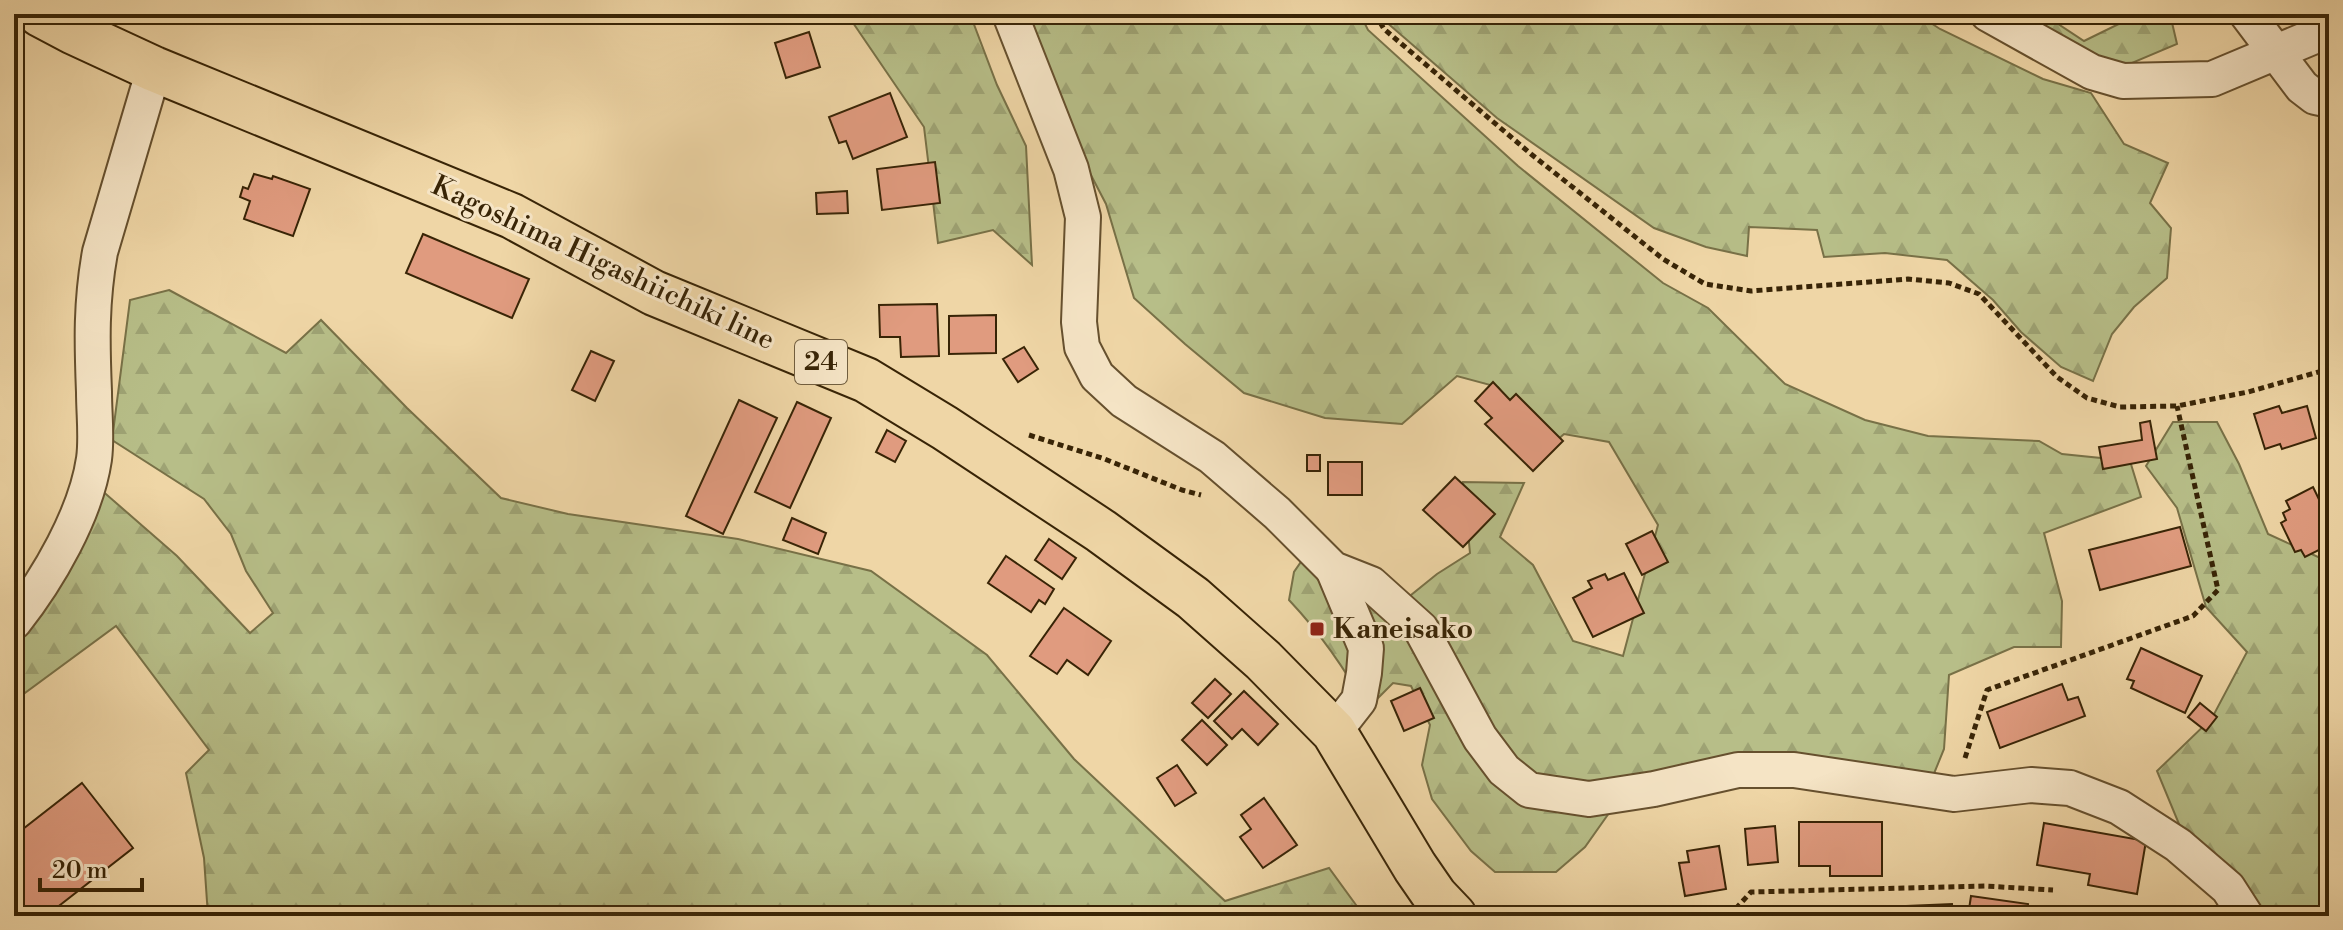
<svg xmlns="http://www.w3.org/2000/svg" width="2343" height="930" viewBox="0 0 2343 930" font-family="'Libre Bodoni',serif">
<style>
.forest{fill:url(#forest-firs);stroke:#787147;stroke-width:2}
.building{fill:#e09b7f;stroke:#382406;stroke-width:2}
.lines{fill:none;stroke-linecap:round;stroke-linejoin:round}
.street-casing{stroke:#66502e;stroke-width:38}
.primary-casing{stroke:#382406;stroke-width:48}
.path{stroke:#382406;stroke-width:5;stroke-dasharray:6 4;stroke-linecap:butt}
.street{stroke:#f5e4c5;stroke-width:34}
.primary{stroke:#efd6a6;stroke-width:44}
.poi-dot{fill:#8f2418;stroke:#f5e4c5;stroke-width:3}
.labels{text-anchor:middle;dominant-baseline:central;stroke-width:6;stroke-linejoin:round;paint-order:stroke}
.shield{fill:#f5e4c5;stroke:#715e3f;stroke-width:2}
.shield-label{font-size:26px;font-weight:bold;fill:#382406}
.street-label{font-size:28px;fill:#382406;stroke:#f5e4c5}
.poi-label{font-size:28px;font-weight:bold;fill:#382406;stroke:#f5e4c5;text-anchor:start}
</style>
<defs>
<pattern id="forest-firs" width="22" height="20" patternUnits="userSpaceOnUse" patternTransform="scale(2)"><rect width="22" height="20" fill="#b7be88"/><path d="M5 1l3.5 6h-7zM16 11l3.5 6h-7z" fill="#9ea374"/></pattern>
</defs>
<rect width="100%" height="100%" fill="#efd6a6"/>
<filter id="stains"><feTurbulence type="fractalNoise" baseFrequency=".0025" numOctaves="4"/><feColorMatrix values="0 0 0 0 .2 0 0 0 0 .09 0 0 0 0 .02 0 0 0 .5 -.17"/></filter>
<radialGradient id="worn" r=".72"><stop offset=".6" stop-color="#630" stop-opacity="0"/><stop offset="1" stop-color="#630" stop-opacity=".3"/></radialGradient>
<!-- forest -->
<g class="forest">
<polygon points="847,14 970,14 997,85 1026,146 1032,265 993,230 938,243 924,127"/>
<path d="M1007,14H1360L1368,30L1518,166L1663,283L1708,308L1785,384L1865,420L1928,436L2039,441L2062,454L2130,461L2141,497L2044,533L2062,601L2061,647H2014L1949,675L1944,749L1933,776H1672L1626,789L1585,847L1556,872H1495L1471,851L1432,799L1422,765L1430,725L1411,686L1393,683L1367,709C1346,670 1320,633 1289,600L1294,572L1305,556L1406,599L1437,574L1470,553L1463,482L1524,483L1500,537L1533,565L1573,641L1623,656L1658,525L1609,442L1564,434L1529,465L1533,435L1498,387L1457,376L1402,424L1325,418L1244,393L1185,344L1134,298L1106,204Z"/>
<polygon points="1377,14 1917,14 1940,29 2043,79 2091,93 2124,144 2168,163 2150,203 2171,228 2167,278 2134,307 2112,334 2093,381 2061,367 2021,332 1993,300 1947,260 1885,253 1824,257 1817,230 1749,227 1747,256 1706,247 1654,228 1497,118"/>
<polygon points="1973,14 2043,14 2084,41 2139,14 2170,14 2177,44 2106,74"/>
<polygon points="169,290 286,353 321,320 407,408 501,498 568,514 738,539 871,571 987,655 1074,759 1225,901 1329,868 1364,916 208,916 204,858 186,773 209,750 116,626 14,701 14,635 99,488 177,556 250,633 273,613 246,571 231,534 204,499 112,440 130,300"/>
<polygon points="2173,422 2217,422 2239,464 2268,534 2329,562 2329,916 2224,916 2196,865 2157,771 2212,718 2247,652 2206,607 2177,508 2146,466"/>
</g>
<!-- building -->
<g class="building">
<polygon points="809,32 820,67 786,78 775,43"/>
<polygon points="890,93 907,137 853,159 846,141 839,143 829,117"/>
<polygon points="935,162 940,203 882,210 877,169"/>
<polygon points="254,174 272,179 273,176 310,189 293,236 244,219 250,201 240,197 243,187 248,189"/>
<polygon points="847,191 848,213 817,214 816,193"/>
<polygon points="423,234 529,279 512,318 406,273"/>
<polygon points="937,304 939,356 901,357 900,337 880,337 879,305"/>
<polygon points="996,315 996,353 949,354 949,316"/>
<polygon points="1024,347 1038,369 1018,382 1003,359"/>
<polygon points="591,351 614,361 595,401 572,390"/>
<polygon points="1493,382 1510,400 1516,394 1563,441 1533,471 1485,424 1492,418 1475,401"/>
<polygon points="739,400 777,418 723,534 686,516"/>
<polygon points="797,402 831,418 790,508 755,492"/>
<polygon points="2279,406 2282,413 2307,406 2316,438 2282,449 2280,444 2265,449 2254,414"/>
<polygon points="2150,421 2157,459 2103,469 2099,447 2142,440 2140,423"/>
<polygon points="887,430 906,441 895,462 876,452"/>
<rect x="1307" y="455" width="13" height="16"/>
<rect x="1328" y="462" width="34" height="33"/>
<polygon points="1455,477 1495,514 1463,547 1423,510"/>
<polygon points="2313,487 2329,520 2329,545 2305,557 2301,550 2295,552 2281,523 2286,520 2283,513 2290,509 2286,501"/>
<polygon points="792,518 826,533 818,554 783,540"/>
<polygon points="2180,527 2191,566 2100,590 2089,550"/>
<polygon points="1652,531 1668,562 1642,575 1626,544"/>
<polygon points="1049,539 1076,558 1062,579 1035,560"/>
<polygon points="1006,556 1054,589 1045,604 1039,600 1031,612 988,583"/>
<polygon points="1624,573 1644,613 1593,637 1573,598 1592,588 1588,581 1605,574 1608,580"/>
<polygon points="1064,608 1111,641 1088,675 1067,660 1057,674 1030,656"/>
<polygon points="2141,648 2202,676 2185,713 2131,688 2134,681 2127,679"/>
<polygon points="1215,679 1231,694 1208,718 1192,703"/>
<polygon points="2062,684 2068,700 2078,697 2085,716 2000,748 1987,712"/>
<polygon points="1420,688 1434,718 1404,731 1391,701"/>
<polygon points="1244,691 1278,724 1258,745 1242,729 1232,739 1214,721"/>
<polygon points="2200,703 2217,717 2206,731 2188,717"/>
<polygon points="1202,720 1227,745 1207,765 1182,740"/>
<polygon points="1177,765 1196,793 1175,806 1157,778"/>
<polygon points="82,783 133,848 46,916 31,916 14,894 14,836"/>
<polygon points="1264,798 1297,845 1263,868 1240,837 1251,829 1241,815"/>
<polygon points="1799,822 1882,822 1882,876 1830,876 1830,866 1799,866"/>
<polygon points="2044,823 2146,841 2137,894 2088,885 2090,874 2037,865"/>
<polygon points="1775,826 1778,862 1748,865 1745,829"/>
<polygon points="1719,846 1726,889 1685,896 1679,863 1689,862 1687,851"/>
<polygon points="1971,896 2028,904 2027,916 1968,916"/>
<polygon points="1952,904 1953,916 1861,916 1860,908"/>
<polygon points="1838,906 1839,916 1776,916 1776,913"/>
</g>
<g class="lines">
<defs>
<g id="street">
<polyline points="1010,14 1071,169 1083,217 1079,322 1082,347 1097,376 1124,401 1212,457 1277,513 1333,569 1371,584 1421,629 1480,738 1504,770 1529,790 1589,799 1654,789 1738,770 1794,770 1954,794 2031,785 2070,788 2119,807 2178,845 2228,888 2246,916"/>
<polyline points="1988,14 2092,72 2123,81 2212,79 2329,30"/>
<polyline points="2247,14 2302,87 2315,97 2329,100"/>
<polyline points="1333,569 1366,648 1364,673 1359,700 1334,732"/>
<path d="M14,622C48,579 86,514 94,459C97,438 94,414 94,392C92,342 91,302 100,252L154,69"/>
</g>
<polyline id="primary" points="40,14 74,32 154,69 512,216 654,293 866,380 945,428 1101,531 1193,598 1263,660 1334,732 1415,867 1435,896 1454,916"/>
</defs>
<!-- street casing -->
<use href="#street" class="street-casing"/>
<!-- primary casing -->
<use href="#primary" class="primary-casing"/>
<!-- path -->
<g class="path">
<polyline points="1375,14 1384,29 1531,154 1663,259 1705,284 1751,291 1908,279 1949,283 1979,294 2057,377 2087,398 2120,407 2177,406 2248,392 2329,369"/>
<polyline points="1029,435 1102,458 1182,490 1201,495"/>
<polyline points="1965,758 1987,690 2193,616 2218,590 2177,406"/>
<polyline points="1729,916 1751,892 1985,886 2053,890"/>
</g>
<!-- street -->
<use href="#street" class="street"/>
<!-- primary -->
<use href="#primary" class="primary"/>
</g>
<!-- markers -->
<rect class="poi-dot" x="1309" y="621" width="16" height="16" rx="4"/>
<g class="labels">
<!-- shield labels -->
<rect class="shield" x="795" y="340" width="52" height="44" rx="6"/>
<g class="shield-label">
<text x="821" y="362">24</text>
</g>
<!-- street labels -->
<g class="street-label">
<text transform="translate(603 263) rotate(25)">Kagoshima Higashiichiki line</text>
</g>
<!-- poi labels -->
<g class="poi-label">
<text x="1333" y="629">Kaneisako</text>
</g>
</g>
<!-- margin -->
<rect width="2343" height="930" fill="none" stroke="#efd6a6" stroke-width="48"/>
<rect x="16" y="16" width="2311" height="898" fill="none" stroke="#382406" stroke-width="4"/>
<rect x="24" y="24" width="2295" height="882" fill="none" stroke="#382406" stroke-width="2"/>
<!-- scale -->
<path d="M40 878v12h102v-12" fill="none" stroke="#382406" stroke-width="4"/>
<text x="52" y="878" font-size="24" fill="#382406" stroke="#f5e4c5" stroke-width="6" paint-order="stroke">20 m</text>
<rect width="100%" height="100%" filter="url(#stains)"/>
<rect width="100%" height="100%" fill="url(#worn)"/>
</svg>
